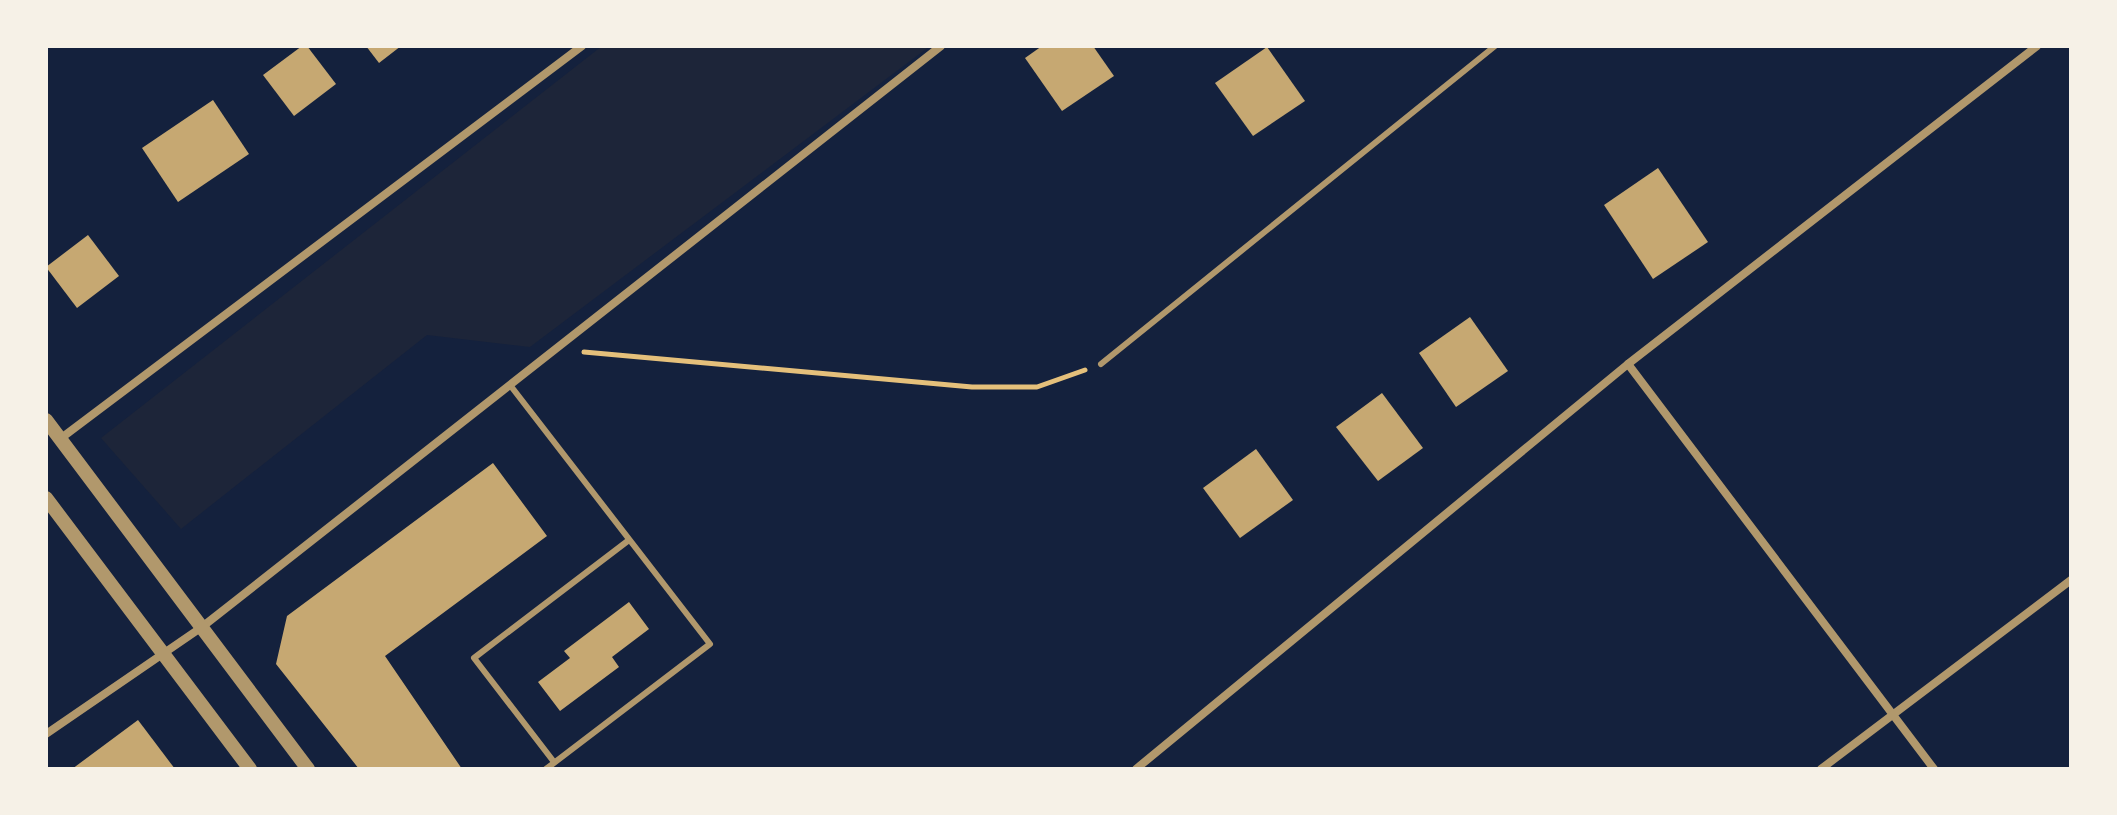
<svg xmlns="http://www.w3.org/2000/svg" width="2117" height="815" viewBox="0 0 2117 815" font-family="Inter,sans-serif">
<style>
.green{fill:#1d2539}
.building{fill:#c6a872}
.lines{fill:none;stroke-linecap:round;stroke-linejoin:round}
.path{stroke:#e5c07b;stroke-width:5}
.service{stroke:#b1986c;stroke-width:6}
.minor{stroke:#b1986c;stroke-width:8}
.tertiary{stroke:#b1986c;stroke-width:14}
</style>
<rect width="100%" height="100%" fill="#14213d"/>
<!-- green -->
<polygon class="green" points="602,46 930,46 530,347 427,335 181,529 101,438"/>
<!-- building -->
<g class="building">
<polygon points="302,46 307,46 336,84 294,116 263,75"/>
<polygon points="366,46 401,46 379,63"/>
<polygon points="1042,46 1093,46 1114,76 1062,111 1025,58"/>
<polygon points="1267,47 1305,101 1253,136 1215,83"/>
<polygon points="213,100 249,154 178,202 142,148"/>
<polygon points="1658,168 1708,242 1653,279 1604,205"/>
<polygon points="88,235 119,276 77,308 46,267"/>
<polygon points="1470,317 1508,371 1456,407 1419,353"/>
<polygon points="1382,393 1423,448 1378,481 1336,427"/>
<polygon points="1256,449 1293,500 1240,538 1203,488"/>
<polygon points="493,463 547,536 385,656 462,769 359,769 276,664 287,616"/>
<polygon points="629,602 649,629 612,657 619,667 560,711 538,682 570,658 564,651"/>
<polygon points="138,720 175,769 72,769"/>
</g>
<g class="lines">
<!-- path -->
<polyline class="path" points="584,352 972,387 1037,387 1085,370"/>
<!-- service -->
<g class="service">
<polyline points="1101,364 1495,46"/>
<polyline points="510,385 710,644 546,769"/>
<polyline points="554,762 474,658 629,540"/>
</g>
<!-- minor -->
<g class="minor">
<polyline points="1628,364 1934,769"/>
<polyline points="60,439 582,46"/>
<polyline points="46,734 202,627 941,46"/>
<polyline points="1136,769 1628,364 2037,46"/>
<polyline points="1821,769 2071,580"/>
</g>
<!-- tertiary -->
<g class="tertiary">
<polyline points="46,420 308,769"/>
<polyline points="46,498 250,769"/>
</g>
</g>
<!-- border -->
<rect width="2117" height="815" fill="none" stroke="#f6f1e7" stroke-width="96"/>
</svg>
